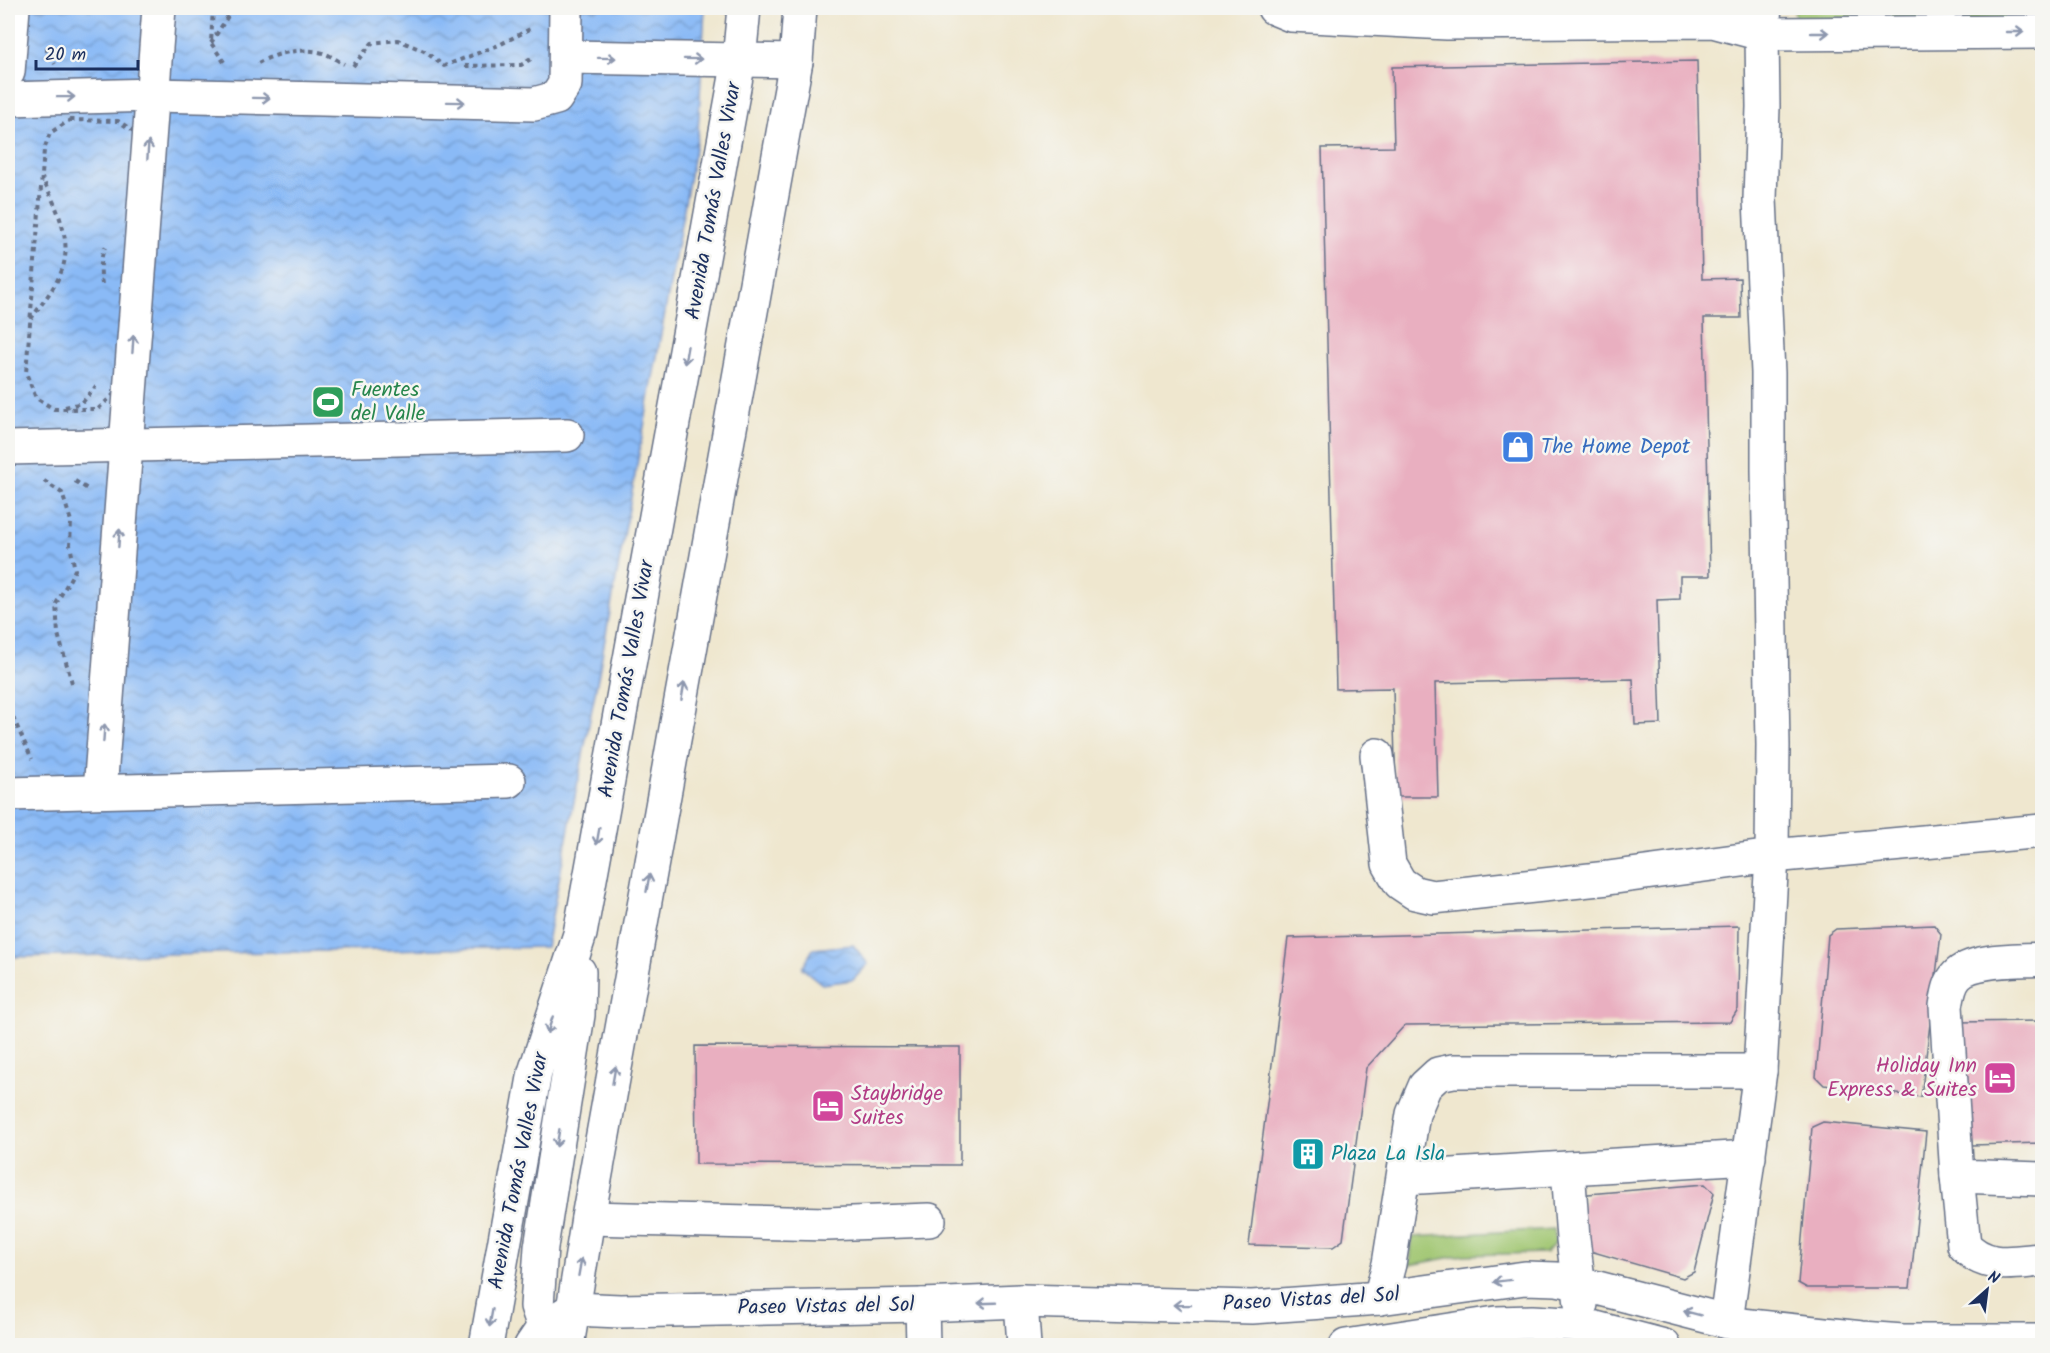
<svg xmlns="http://www.w3.org/2000/svg" width="2050" height="1353" viewBox="0 0 2050 1353" font-family="Kalam,sans-serif">
<style>
.grass{fill:url(#grass-tufts);stroke:#5e7a68;stroke-width:1.5}
.park{fill:#a0c671;stroke:#5e7a68;stroke-width:1.5}
.water{fill:url(#water-waves);stroke:#5274aa;stroke-width:1.5}
.building{fill:#e9afc0}
.lines{fill:none;stroke-linecap:round;stroke-linejoin:round}
.minor-casing{stroke:#656f86;stroke-width:36}
.path{stroke:#656f86;stroke-width:4;stroke-dasharray:4.5 4.5;stroke-linecap:butt}
.minor{stroke:#fff;stroke-width:33}
.oneway{stroke:#8d97ae}
.labels{text-anchor:middle;dominant-baseline:central;stroke-width:5;stroke-linejoin:round;paint-order:stroke}
.street-label{font-size:21px;fill:#1b2f5e;stroke:#f6f6f2}
.leisure-label{font-size:21px;fill:#27864d;stroke:#f6f6f2;text-anchor:start}
.shop-label{font-size:21px;fill:#366cbe;stroke:#f6f6f2;text-anchor:start}
.hotel-label{font-size:21px;fill:#b23c85;stroke:#f6f6f2;text-anchor:end}
.culture-label{font-size:21px;fill:#0d838f;stroke:#f6f6f2;text-anchor:start}
</style>
<defs>
<pattern id="grass-tufts" width="24" height="20" patternUnits="userSpaceOnUse" patternTransform="scale(1.5)"><rect width="24" height="20" fill="#a0c671"/><path d="M3 7l-1-3M5 7V3M7 7l1-3M15 17l-1-3M17 17v-4M19 17l1-3" fill="none" stroke="#89aa64"/></pattern>
<pattern id="water-waves" width="16" height="10" patternUnits="userSpaceOnUse" patternTransform="scale(1.5)"><rect width="16" height="10" fill="#8abaf6"/><path d="M0 5q4-4 8 0t8 0" fill="none" stroke="#7098ca"/></pattern>
</defs>
<rect width="100%" height="100%" fill="#f6f6f2"/>
<filter id="ink" filterUnits="userSpaceOnUse"><feTurbulence type="fractalNoise" baseFrequency=".0167" numOctaves="2"/><feDisplacementMap in="SourceGraphic" scale="12" xChannelSelector="R" yChannelSelector="G"/><feConvolveMatrix kernelMatrix="1 2 1 2 8 2 1 2 1" color-interpolation-filters="sRGB"/></filter>
<filter id="wash" filterUnits="userSpaceOnUse"><feTurbulence type="fractalNoise" baseFrequency=".008" numOctaves="4" result="noise"/><feDisplacementMap in="SourceGraphic" scale="24" xChannelSelector="R" yChannelSelector="G"/><feGaussianBlur stdDeviation="1.35" result="paint"/><feColorMatrix in="noise" values="0 0 0 0 0 0 0 0 0 0 0 0 0 0 0 0 0 1.4 0 .05"/><feComposite in="paint" operator="in"/></filter>
<g filter="url(#wash)">
<rect width="100%" height="100%" fill="#efe7cf"/>
<!-- grass -->
<polygon class="grass" points="1794,8 2036,8 2037,20 1796,26"/>
<!-- park -->
<polygon class="park" points="1554,1229 1556,1242 1546,1253 1463,1255 1410,1265 1412,1237"/>
<!-- water -->
<g class="water">
<polygon points="8,8 705,8 698,132 599,672 546,947 8,957"/>
<polygon points="853,945 868,964 853,980 822,984 802,968 813,949"/>
</g>
<g id="blocks">
<!-- building -->
<g class="building">
<polygon points="1697,61 1702,279 1740,278 1741,318 1704,318 1710,576 1680,576 1680,599 1657,600 1661,724 1635,725 1633,679 1435,683 1438,797 1396,797 1393,688 1336,689 1322,148 1394,147 1392,67"/>
<polygon points="1934,925 1941,934 1921,1097 1824,1085 1816,1077 1828,935 1836,929"/>
<polygon points="1739,926 1738,1009 1730,1022 1405,1025 1366,1068 1343,1240 1333,1247 1249,1245 1288,938"/>
<polygon points="2042,1021 2042,1143 1972,1145 1971,1135 1959,1135 1956,1022"/>
<polygon points="695,1046 960,1047 960,1165 696,1164"/>
<polygon points="1823,1122 1926,1132 1910,1288 1807,1288 1798,1283 1812,1127"/>
<polygon points="1705,1184 1714,1193 1694,1272 1683,1278 1590,1251 1581,1208 1588,1194"/>
</g>
</g>
</g>
<g filter="url(#ink)">
<use href="#blocks" fill-opacity="0" stroke="#656f86" stroke-width="1.5"/>
<g class="lines">
<defs>
<g id="minor">
<polyline points="1274,8 1291,15 1447,23 1713,21 1762,34 2042,32"/>
<polyline points="566,57 796,61"/>
<polyline points="8,72 13,8"/>
<polyline points="8,99 153,95 534,104 556,98 565,84 566,8"/>
<polyline points="8,448 567,435"/>
<polyline points="1377,755 1389,864 1400,883 1415,893 1433,897 1608,878 1772,856 2042,831"/>
<polyline points="100,791 159,8"/>
<polyline points="8,794 509,781"/>
<path d="M2042,959C2020,961 1973,958 1957,975C1949,983 1948,995 1946,1006L1957,1176L2042,1179"/>
<polyline points="1760,1071 1772,856 1773,745 1768,470 1768,373 1760,199 1763,107 1762,34 1765,8"/>
<polyline points="1568,1168 1573,1239 1581,1304"/>
<path d="M1957,1176L1964,1245C1986,1270 2013,1262 2042,1260"/>
<polyline points="1404,1178 1749,1157"/>
<polyline points="588,1218 827,1224 929,1220"/>
<polyline points="1380,1298 1389,1264 1413,1114 1425,1086 1438,1074 1453,1071 1760,1071 1726,1322"/>
<polyline points="1021,1301 1024,1346"/>
<polyline points="922,1305 923,1346"/>
<polyline points="556,1344 544,1327 537,1306 541,1247 578,1015 579,972"/>
<polyline points="486,1346 535,1072 580,934 739,60 744,8"/>
<polyline points="531,1346 544,1327 573,1309 620,1311 922,1305 1021,1301 1252,1307 1380,1298 1525,1278 1557,1279 1578,1283 1741,1325 1862,1338 1903,1341 2042,1341"/>
<polyline points="567,1346 588,1218 796,61 800,8"/>
<polyline points="1346,1346 1496,1323 1532,1322 1584,1325 1664,1346"/>
</g>
</defs>
<!-- minor casing -->
<use href="#minor" class="minor-casing"/>
<!-- path -->
<g class="path">
<polyline points="213,8 211,43 224,62"/>
<polyline points="211,43 233,8"/>
<polyline points="47,47 47,51 55,64"/>
<path d="M258,63C276,53 302,47 323,53C330,55 338,61 344,64"/>
<polyline points="353,66 372,43 398,40 424,51 444,66 499,45 532,28"/>
<polyline points="465,66 521,65 531,59"/>
<polygon points="70,120 118,121 135,132 142,155 124,371 113,395 98,409 54,409 36,398 26,373 44,150 50,133"/>
<path d="M102,284C100,272 100,257 105,247"/>
<path d="M31,319C42,303 57,286 63,267C72,237 55,204 42,178"/>
<polyline points="65,407 82,403 96,386"/>
<polyline points="44,481 62,493 71,521 70,545 75,570 56,604 58,634 72,683"/>
<polyline points="75,481 89,490"/>
<polyline points="8,580 12,593 8,616"/>
<polyline points="8,700 10,711 32,759"/>
</g>
<!-- minor -->
<use href="#minor" class="minor"/>
</g>
<!-- one-way arrows -->
<defs><path id="oneway-shaft" d="M-6 0H5M1.5-3L5.5 0L1.5 3" fill="none" stroke-width="1.6" stroke-linecap="round" stroke-linejoin="round" transform="scale(1.5)"/></defs>
<g class="oneway">
<use href="#oneway-shaft" transform="translate(2015 32)"/>
<use href="#oneway-shaft" transform="translate(1820 33)"/>
<use href="#oneway-shaft" transform="translate(607 58) rotate(1)"/>
<use href="#oneway-shaft" transform="translate(693 59) rotate(1)"/>
<use href="#oneway-shaft" transform="translate(66 97) rotate(-1)"/>
<use href="#oneway-shaft" transform="translate(261 98) rotate(1)"/>
<use href="#oneway-shaft" transform="translate(456 102) rotate(1)"/>
<use href="#oneway-shaft" transform="translate(148 150) rotate(-86)"/>
<use href="#oneway-shaft" transform="translate(133 344) rotate(-86)"/>
<use href="#oneway-shaft" transform="translate(686 355) rotate(100)"/>
<use href="#oneway-shaft" transform="translate(119 538) rotate(-86)"/>
<use href="#oneway-shaft" transform="translate(683 691) rotate(-80)"/>
<use href="#oneway-shaft" transform="translate(104 733) rotate(-86)"/>
<use href="#oneway-shaft" transform="translate(598 836) rotate(100)"/>
<use href="#oneway-shaft" transform="translate(648 883) rotate(-80)"/>
<use href="#oneway-shaft" transform="translate(550 1025) rotate(108)"/>
<use href="#oneway-shaft" transform="translate(614 1075) rotate(-80)"/>
<use href="#oneway-shaft" transform="translate(558 1138) rotate(99)"/>
<use href="#oneway-shaft" transform="translate(580 1267) rotate(-80)"/>
<use href="#oneway-shaft" transform="translate(1502 1281) rotate(173)"/>
<use href="#oneway-shaft" transform="translate(987 1303) rotate(178)"/>
<use href="#oneway-shaft" transform="translate(1182 1305) rotate(-179)"/>
<use href="#oneway-shaft" transform="translate(1692 1313) rotate(-165)"/>
<use href="#oneway-shaft" transform="translate(491 1318) rotate(100)"/>
</g>
</g>
<!-- icons -->
<defs>
<symbol id="stadium-square" viewBox="-11 -11 22 22"><rect x="-9" y="-9" width="18" height="18" rx="4" fill="#2e9e5b" stroke="#f6f6f2"/><path d="M0-5a6.5 5 0 1 0 0 10a6.5 5 0 1 0 0-10ZM-3.5-1.8h7v3.6h-7Z" fill="#fff"/></symbol>
<symbol id="shop-square" viewBox="-11 -11 22 22"><rect x="-9" y="-9" width="18" height="18" rx="4" fill="#3f7fe0" stroke="#f6f6f2"/><path d="M-5-2.5h2.3a2.7 3.5 0 0 1 5.4 0H5L5.5 6h-11ZM-1.5-2.5h3a1.5 2.3 0 0 0-3 0Z" fill="#fff"/></symbol>
<symbol id="hotel-square" viewBox="-11 -11 22 22"><rect x="-9" y="-9" width="18" height="18" rx="4" fill="#d1479c" stroke="#f6f6f2"/><path d="M-6-4.5h1.5V1H6V5H4.5V3h-9V5H-6ZM-4 0a1.8 1.8 0 1 1 3.6 0ZM.5 0V-2.5h3Q6-2.5 6 0Z" fill="#fff"/></symbol>
<symbol id="building-square" viewBox="-11 -11 22 22"><rect x="-9" y="-9" width="18" height="18" rx="4" fill="#0f9aa8" stroke="#f6f6f2"/><path d="M-4-6H4V6H1V3H-1V6H-4ZM-2.5-4.3h1.7v1.8h-1.7ZM.8-4.3h1.7v1.8H.8ZM-2.5-1h1.7V.8h-1.7ZM.8-1h1.7V.8H.8Z" fill="#fff"/></symbol>
</defs>
<g fill-rule="evenodd">
<use href="#stadium-square" x="309" y="383" width="38" height="38"/>
<use href="#shop-square" x="1499" y="428" width="38" height="38"/>
<use href="#hotel-square" x="1981" y="1059" width="38" height="38"/>
<use href="#hotel-square" x="809" y="1087" width="38" height="38"/>
<use href="#building-square" x="1289" y="1135" width="38" height="38"/>
</g>
<g class="labels">
<!-- street labels -->
<g class="street-label">
<text transform="translate(714 201) rotate(-80)">Avenida Tomás Valles Vivar</text>
<text transform="translate(627 679) rotate(-80)">Avenida Tomás Valles Vivar</text>
<text transform="translate(519 1171) rotate(-79)">Avenida Tomás Valles Vivar</text>
<text transform="translate(1311 1300) rotate(-3)">Paseo Vistas del Sol</text>
<text transform="translate(826 1307) rotate(-1)">Paseo Vistas del Sol</text>
</g>
<!-- leisure labels -->
<g class="leisure-label">
<text x="351" y="390">Fuentes<tspan x="351" dy="24">del Valle</tspan></text>
</g>
<!-- shop labels -->
<g class="shop-label">
<text x="1541" y="447">The Home Depot</text>
</g>
<!-- hotel labels -->
<g class="hotel-label">
<text x="1977" y="1066">Holiday Inn<tspan x="1977" dy="24">Express &amp; Suites</tspan></text>
<text x="851" y="1094" text-anchor="start">Staybridge<tspan x="851" dy="24">Suites</tspan></text>
</g>
<!-- culture labels -->
<g class="culture-label">
<text x="1331" y="1154">Plaza La Isla</text>
</g>
</g>
<!-- margin -->
<rect width="2050" height="1353" fill="none" stroke="#f6f6f2" stroke-width="30"/>
<!-- north arrow -->
<g transform="translate(1987 1290) rotate(28)" stroke="#f6f6f2" stroke-width="4.5" paint-order="stroke">
<path d="M0-4.5L10 22L0 15L-10 22Z" fill="#1b2f5e"/>
<text y="-9" font-size="16" font-weight="bold" text-anchor="middle" fill="#1b2f5e">N</text>
</g>
<!-- scale -->
<path d="M36 60v9h102v-9" fill="none" stroke="#1b2f5e" stroke-width="3"/>
<text x="45" y="60" font-size="18" fill="#1b2f5e" stroke="#f6f6f2" stroke-width="4.5" paint-order="stroke">20 m</text>
</svg>
